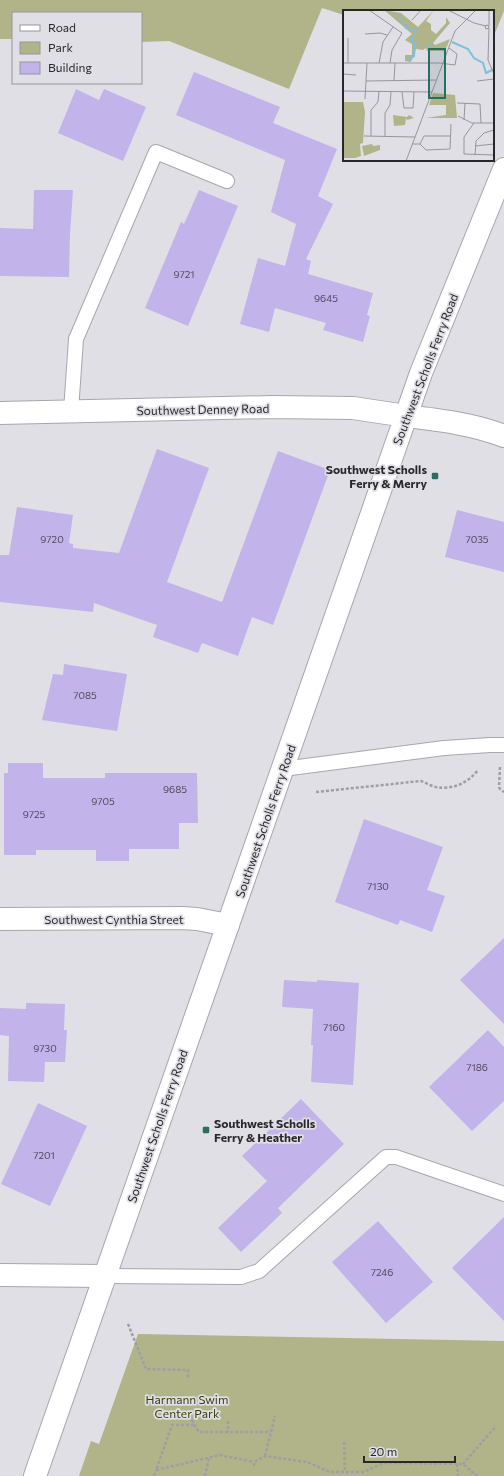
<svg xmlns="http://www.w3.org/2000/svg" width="504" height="1476" viewBox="0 0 504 1476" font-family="Commissioner,sans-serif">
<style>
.green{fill:#b1b488}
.building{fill:#c2b3eb}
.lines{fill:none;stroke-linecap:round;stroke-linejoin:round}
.lane-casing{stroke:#a7a6ad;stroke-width:16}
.street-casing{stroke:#a7a6ad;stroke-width:24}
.secondary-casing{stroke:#a7a6ad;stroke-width:24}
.path{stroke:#9f9ea3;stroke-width:2.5;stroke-dasharray:3 2;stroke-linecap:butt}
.lane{stroke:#fff;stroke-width:14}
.street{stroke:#fff;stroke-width:22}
.secondary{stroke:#fff;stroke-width:22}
.poi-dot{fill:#296e62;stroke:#e1dfe6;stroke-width:1.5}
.labels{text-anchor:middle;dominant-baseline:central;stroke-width:3.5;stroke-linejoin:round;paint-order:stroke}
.number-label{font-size:10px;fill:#4e4a5a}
.street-label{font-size:12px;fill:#28272a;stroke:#e1dfe6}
.poi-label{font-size:12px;font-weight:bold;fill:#28272a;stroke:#e1dfe6;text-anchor:end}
.park-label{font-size:12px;fill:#383a0a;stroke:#e1dfe6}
.inset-river{fill:none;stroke:#7dbfdd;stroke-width:2}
.inset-road{fill:none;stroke:#97959b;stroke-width:1}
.view{fill:#296e62;fill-opacity:0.15;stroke:#296e62;stroke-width:2}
.inset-edge{fill:none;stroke:#28272a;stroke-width:2}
</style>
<rect width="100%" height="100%" fill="#e1dfe6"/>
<!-- green -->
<g class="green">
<polygon points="0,0 504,0 504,11 493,38 493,11 344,11 344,15 322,8 289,89 169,41 141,42 141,13 13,13 13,39 0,39"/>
<polygon points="138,1334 504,1341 504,1476 79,1476 91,1441 99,1444"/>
</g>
<!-- building -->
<g class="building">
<polygon points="194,72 280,107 273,123 337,149 318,196 333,204 306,259 311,261 308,274 373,293 367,315 370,316 363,342 323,330 326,323 275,308 269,332 240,324 258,258 285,266 296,224 271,212 285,160 176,115"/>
<polygon points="76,89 99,100 104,89 146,107 123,161 58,133"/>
<polygon points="34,190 73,190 70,234 69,277 0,276 0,228 33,229"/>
<polygon points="199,190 238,206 188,326 145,308 181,222 184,224"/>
<polygon points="157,449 209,468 167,582 222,602 278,451 330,470 273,625 252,617 238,656 202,643 198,653 153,637 157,625 94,603 93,612 0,602 0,555 9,555 17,507 73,515 69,543 73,544 73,548 119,553"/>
<polygon points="457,510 504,522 504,572 445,557"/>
<polygon points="64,664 127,674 117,731 42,720 53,674 63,675"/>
<polygon points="8,763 43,763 43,778 105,778 105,773 197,773 198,823 179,823 179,849 129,849 129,861 96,861 96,850 36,850 36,855 4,855 4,773 8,773"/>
<polygon points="364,819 443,847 427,890 445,896 432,932 400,920 398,925 335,902"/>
<polygon points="504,938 504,1024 460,980"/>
<polygon points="284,980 317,982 317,980 359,983 353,1085 311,1082 313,1045 311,1045 313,1009 282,1007"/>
<polygon points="26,1003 65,1004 64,1030 67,1030 65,1062 45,1062 44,1082 8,1081 9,1036 0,1035 0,1008 26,1009"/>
<polygon points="488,1030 504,1047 504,1101 472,1131 429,1087"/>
<polygon points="301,1099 344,1144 278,1208 282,1213 241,1252 218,1228 267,1181 242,1156"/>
<polygon points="38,1103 87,1126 50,1206 1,1184"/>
<polygon points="504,1217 504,1321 452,1268"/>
<polygon points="378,1221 433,1282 386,1323 332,1262"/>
</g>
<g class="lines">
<defs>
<g id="lane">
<polyline points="71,411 76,339 156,152 227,181"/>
<polyline points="283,769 444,748 490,745 504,745"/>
<polyline points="104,1276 241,1277 259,1271 386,1157 396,1157 504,1194"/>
</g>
<g id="street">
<path d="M406,416C439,420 473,424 504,436"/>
<polyline points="0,919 182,918 197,919 228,925"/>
<polyline points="0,1275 104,1276"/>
</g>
<g id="secondary">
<polyline points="0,413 272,407 353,408 406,416"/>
<polyline points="35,1476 406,416 421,373 504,169"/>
</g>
</defs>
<!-- lane casing -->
<use href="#lane" class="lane-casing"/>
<!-- street casing -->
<use href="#street" class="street-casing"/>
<!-- secondary casing -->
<use href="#secondary" class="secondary-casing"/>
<!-- path -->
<g class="path">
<polyline points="500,767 499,787 500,789 504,792"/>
<path d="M316,792L421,781C426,783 431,786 436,787C453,790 468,783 478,770"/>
<polyline points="128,1324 146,1369 188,1370 188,1378"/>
<polyline points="189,1416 199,1432 271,1432"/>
<polyline points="228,1421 228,1432"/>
<polyline points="194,1425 172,1425 156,1470 220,1455 254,1462"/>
<polyline points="344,1442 345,1472"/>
<polyline points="265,1456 275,1416"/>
<polyline points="457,1464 458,1476"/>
<polyline points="463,1464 496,1426"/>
<polyline points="254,1466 254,1462 265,1456 307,1462 330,1472 363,1472 384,1463 463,1464 477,1476"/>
<polyline points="154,1476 156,1470"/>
<polyline points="205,1476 209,1458"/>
</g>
<!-- lane -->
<use href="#lane" class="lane"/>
<!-- street -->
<use href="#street" class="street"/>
<!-- secondary -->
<use href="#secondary" class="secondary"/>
</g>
<!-- markers -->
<g class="poi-dot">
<rect x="431" y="472" width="8" height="8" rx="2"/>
<rect x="202" y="1126" width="8" height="8" rx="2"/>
</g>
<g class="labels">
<!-- number labels -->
<g class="number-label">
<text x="184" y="274">9721</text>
<text x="326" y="298">9645</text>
<text x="52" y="539">9720</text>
<text x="477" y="539">7035</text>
<text x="85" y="695">7085</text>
<text x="175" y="789">9685</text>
<text x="103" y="801">9705</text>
<text x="34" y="814">9725</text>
<text x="378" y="886">7130</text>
<text x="334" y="1027">7160</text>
<text x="45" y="1048">9730</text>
<text x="477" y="1067">7186</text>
<text x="44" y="1155">7201</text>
<text x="382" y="1272">7246</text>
</g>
<!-- street labels -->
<g class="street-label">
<text transform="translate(425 369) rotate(-69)">Southwest Scholls Ferry Road</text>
<text transform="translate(203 409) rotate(-1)">Southwest Denney Road</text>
<text transform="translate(265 821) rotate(-71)">Southwest Scholls Ferry Road</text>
<text x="114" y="919">Southwest Cynthia Street</text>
<text transform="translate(157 1126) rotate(-71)">Southwest Scholls Ferry Road</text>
</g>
<!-- poi labels -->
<g class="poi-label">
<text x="427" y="469">Southwest Scholls<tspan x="427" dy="14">Ferry &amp; Merry</tspan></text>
<text x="214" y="1123" text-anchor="start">Southwest Scholls<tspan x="214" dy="14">Ferry &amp; Heather</tspan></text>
</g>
<!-- park labels -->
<g class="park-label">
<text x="187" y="1399">Harmann Swim<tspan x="187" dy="14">Center Park</tspan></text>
</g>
</g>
<!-- overview -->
<g transform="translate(343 10)">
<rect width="151" height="151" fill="#e1dfe6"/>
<path d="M41,0L58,3L75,17L91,0L83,11L88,14V20L93,24L103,13V7L107,13L90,33L92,35L107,29L102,41H84L83,38L80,40L73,39L68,52L62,51V45H69V34L62,30L69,24ZM90,83L112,85L114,108H82L103,105V95H86ZM0,92H20L22,102L20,133L17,134L18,146L12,148H0ZM50,105L64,107L66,105L71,108L64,110L63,108L62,115L51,116ZM29,134L30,136L37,135V140L21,146L19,136Z" fill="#b1b488"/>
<path d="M42,0L59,7L60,12L65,14L63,18H66L74,20L72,27L70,29L73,34L76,35H84L91,38L94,35L105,33L94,35L92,38L70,34L67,29L71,27L72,21L62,19L64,15L59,13V8Z" fill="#7dbfdd"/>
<path class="inset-river" d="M109,32L125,39L131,48L140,53L143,63L151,59M65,51L71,46L72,34"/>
<path class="inset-road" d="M26,0L59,23L49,40L47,53M105,0L131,13L143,16M146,0V16M69,10L78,0M145,15L146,18L143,19L142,16ZM146,18L145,50L151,64M22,24L37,23L44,25M0,53H97L112,55L114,44L106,38M5,53V28M36,53L40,32L50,17M0,64L13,65M51,70L52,53M23,71L93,70M134,71L151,69M0,81L89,82M59,82L61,98H70L71,82M22,89L24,53M114,93L137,94L138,113M115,106L129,113H151M121,110L122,93M131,113L121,127V144L151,145M21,126L72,127M28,126V100L35,92L36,81M42,126V103L47,95L48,82M70,134H77L83,140L107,139L108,114M77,134L81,126H108M132,136L151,134M132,145L133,131L141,123L151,120M63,151L112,21L133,0"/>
<path class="view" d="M86,39H102V88H86Z"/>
<rect width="151" height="151" class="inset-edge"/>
</g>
<!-- legend -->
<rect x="12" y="12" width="130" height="72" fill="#e1dfe6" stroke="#97959b"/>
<rect x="20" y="25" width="20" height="6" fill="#ffffff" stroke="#97959b"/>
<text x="48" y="32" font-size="12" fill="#28272a">Road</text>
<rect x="20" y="42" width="20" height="12" fill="#b1b488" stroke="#97959b"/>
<text x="48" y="52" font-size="12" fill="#28272a">Park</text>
<rect x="20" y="62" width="20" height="12" fill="#c2b3eb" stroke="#97959b"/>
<text x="48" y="72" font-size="12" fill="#28272a">Building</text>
<!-- scale -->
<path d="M364 1456v6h91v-6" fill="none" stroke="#28272a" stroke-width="2"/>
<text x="370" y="1456" font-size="12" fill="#28272a" stroke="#e1dfe6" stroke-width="3" paint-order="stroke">20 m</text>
</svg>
